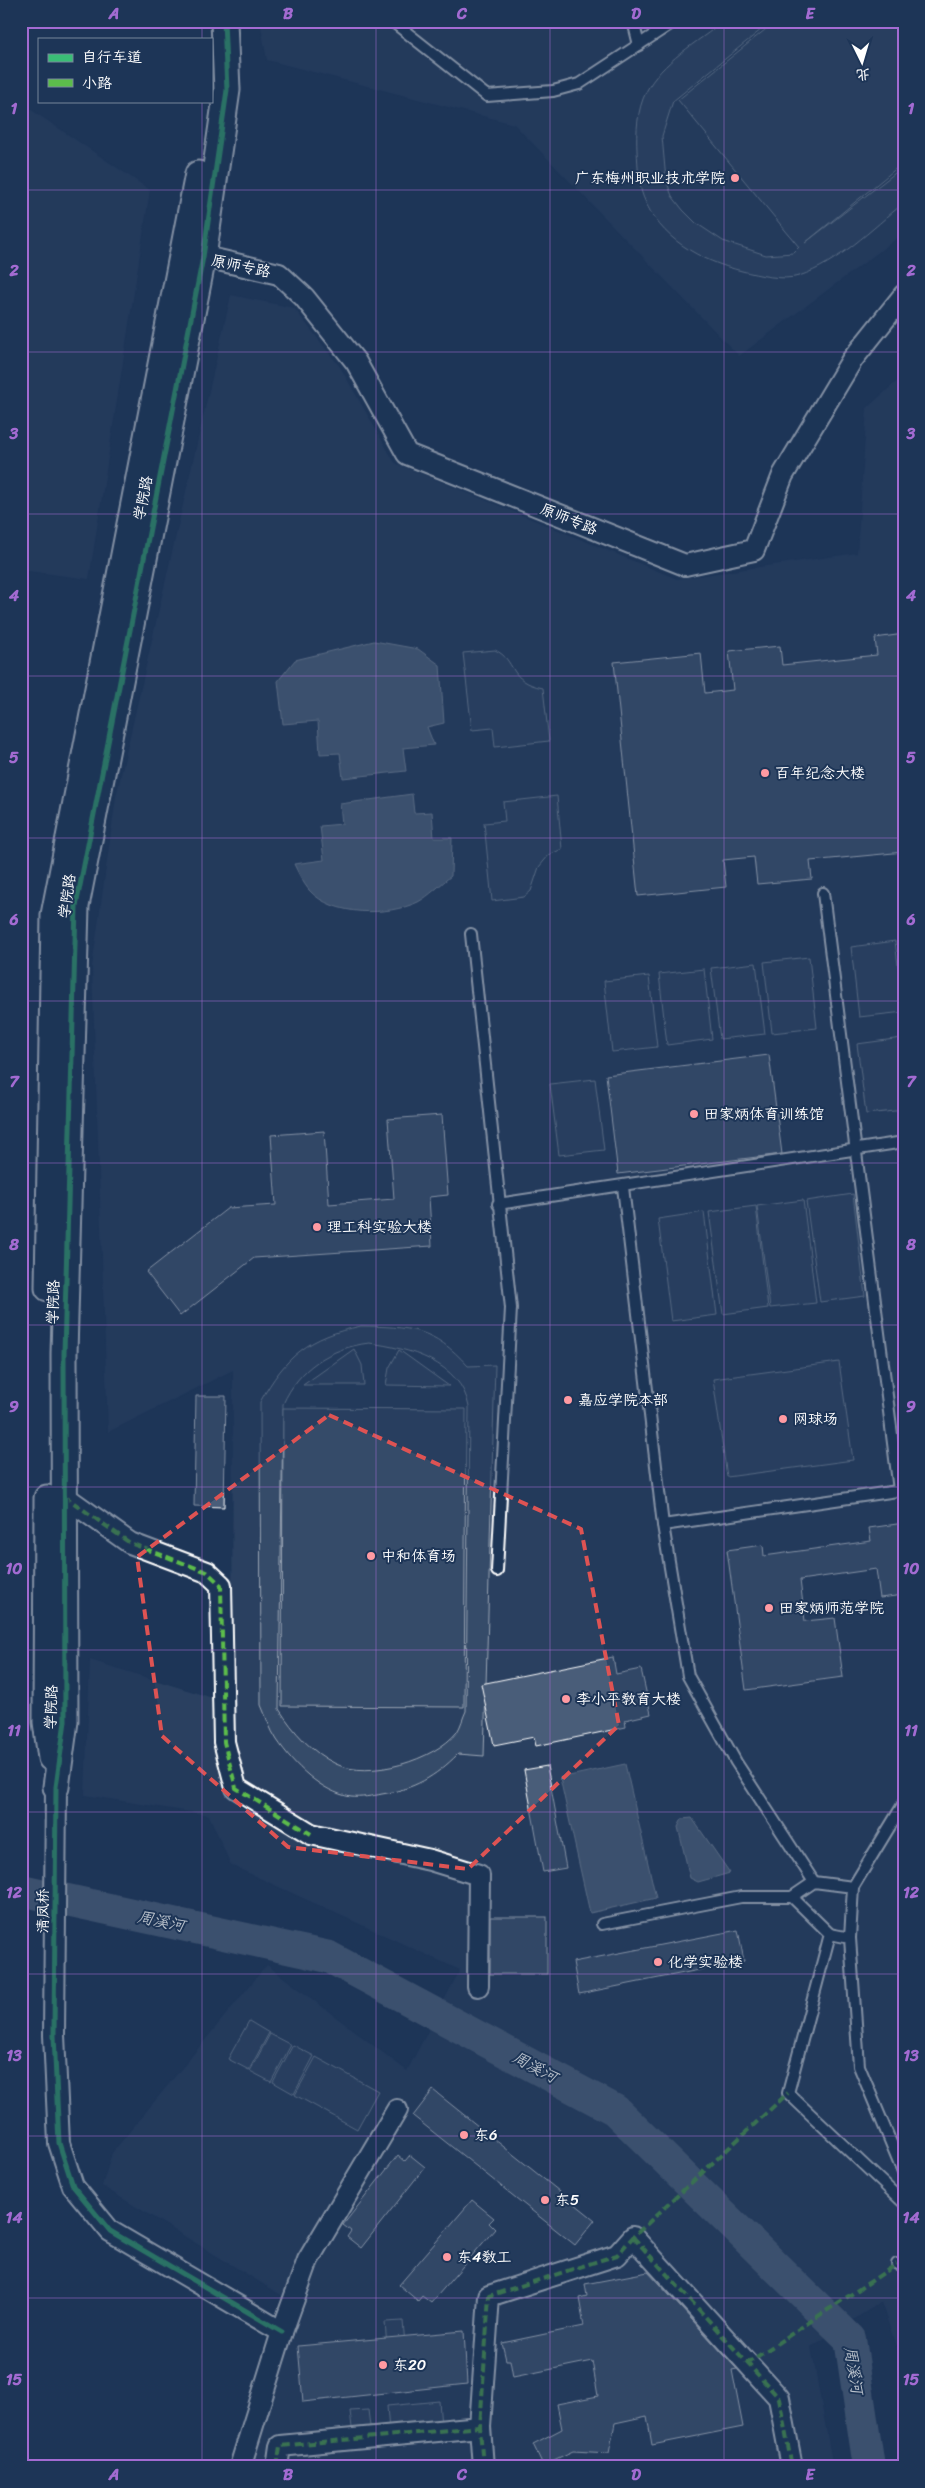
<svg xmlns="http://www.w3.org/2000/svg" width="925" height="2488" viewBox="0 0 925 2488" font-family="Sriracha,'LXGW WenKai TC',sans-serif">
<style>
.built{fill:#2a4161}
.green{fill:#364b69;stroke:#9aa5b4;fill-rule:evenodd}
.water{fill:#617289;stroke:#a0aab8}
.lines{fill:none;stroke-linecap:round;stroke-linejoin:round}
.river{stroke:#617289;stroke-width:32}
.building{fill:#4a5d79;stroke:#fff}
.service-casing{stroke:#fff;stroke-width:14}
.minor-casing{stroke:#fff;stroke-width:24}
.tertiary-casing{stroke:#fff;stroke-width:29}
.service{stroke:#1d3557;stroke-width:10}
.minor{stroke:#1d3557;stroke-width:20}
.tertiary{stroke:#1d3557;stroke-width:25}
.quiet{stroke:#5cbc4b;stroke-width:4;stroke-dasharray:8 4;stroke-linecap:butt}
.cycleway-casing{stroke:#1d3557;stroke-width:8}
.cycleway{stroke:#3abd76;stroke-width:5}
.marked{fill:none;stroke:#de5353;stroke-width:4;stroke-dasharray:10 6;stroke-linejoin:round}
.grid{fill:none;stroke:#a36bd2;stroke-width:1;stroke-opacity:0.55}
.poi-dot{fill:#ff9aa2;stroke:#1d3557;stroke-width:2}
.labels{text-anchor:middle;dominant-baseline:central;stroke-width:4;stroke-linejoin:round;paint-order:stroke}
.poi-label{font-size:15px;fill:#fff;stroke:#1d3557;text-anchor:start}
.street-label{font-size:15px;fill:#fff;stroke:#1d3557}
.water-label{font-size:16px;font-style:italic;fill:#b8c0ca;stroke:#1d3557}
.neatline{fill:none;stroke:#a36bd2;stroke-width:2}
.grid-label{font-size:16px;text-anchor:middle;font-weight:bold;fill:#a36bd2}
</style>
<rect width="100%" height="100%" fill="#1d3557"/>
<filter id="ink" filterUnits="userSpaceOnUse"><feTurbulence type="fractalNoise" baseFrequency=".02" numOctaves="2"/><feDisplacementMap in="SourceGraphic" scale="10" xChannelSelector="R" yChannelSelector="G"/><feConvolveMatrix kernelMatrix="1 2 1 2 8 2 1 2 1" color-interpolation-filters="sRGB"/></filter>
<g filter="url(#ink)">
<!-- built -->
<g class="built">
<polygon points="260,21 904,21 904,233 739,356 514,124 267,60"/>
<polygon points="21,103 150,190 89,579 21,570"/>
<polygon points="231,295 294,308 340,367 395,463 677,579 857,553 867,408 904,375 904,2369 881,2302 811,2347 833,2467 252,2467 301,2307 102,2186 112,2153 267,1965 407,2071 460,1970 231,1865 209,1815 85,1795 90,1660 232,1704 233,1370 108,1432 92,967 116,797"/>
</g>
<!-- green -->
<g class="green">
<path d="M724,21H772L673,101L662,136L666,180L672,196L683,210L696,223L723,241L766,255L793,253L799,247L678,100L776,21H904V162L805,243L904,166V203C871,229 839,263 799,276C783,281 758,275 742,271C701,261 659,239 643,196C638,183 638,165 637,151C636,132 637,110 646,92C661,62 698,42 724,21Z"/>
<path d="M495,650C517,660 507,681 543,688L549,741L495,747L493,728L472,730L463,653Z"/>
<polygon points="557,796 562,849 549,855 539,867 531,891 524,897 492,901 484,823 505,821 503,802"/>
<polygon points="895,941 904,1012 859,1017 851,947"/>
<polygon points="809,957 817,1028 772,1033 764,962"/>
<polygon points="756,963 765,1034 720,1039 711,968"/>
<polygon points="704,969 712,1039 667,1045 659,974"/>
<polygon points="649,976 657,1047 612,1052 604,981"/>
<polygon points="902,1038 904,1110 866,1114 857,1044"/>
<polygon points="595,1079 604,1150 559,1155 550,1084"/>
<polygon points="853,1194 865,1296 820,1302 806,1201"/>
<polygon points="803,1200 816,1303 770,1308 757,1206"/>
<polygon points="756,1206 768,1308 723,1314 709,1212"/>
<polygon points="704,1212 717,1315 671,1321 658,1219"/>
<path d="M361,1326C410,1327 433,1327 468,1366L495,1365L484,1756L458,1754C435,1777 414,1789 382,1794C373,1796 360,1798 351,1797C321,1792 294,1765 277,1740C270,1730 266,1716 261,1705L260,1402C286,1355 309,1337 361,1326ZM369,1343C408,1348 461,1362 469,1407L466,1711C463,1717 461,1726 457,1732C435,1760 369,1780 336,1764C311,1752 294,1732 279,1709L283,1404C299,1368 330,1348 369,1343Z"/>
<polygon points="354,1349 362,1365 364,1385 303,1385"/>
<polygon points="399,1350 449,1386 386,1385 389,1368"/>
<polygon points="839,1362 853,1460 727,1477 713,1379"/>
<polygon points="283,1408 466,1409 464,1707 282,1706"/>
<polygon points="249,2021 269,2033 249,2070 228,2059"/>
<polygon points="270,2034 291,2045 271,2082 250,2071"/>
<polygon points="293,2045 314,2056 294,2094 273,2082"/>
<polygon points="316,2057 378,2091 357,2129 295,2095"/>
<polygon points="403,2321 405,2345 387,2347 385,2322"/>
<polygon points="439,2401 441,2426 389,2431 387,2406"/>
<polygon points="368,2410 371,2434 353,2436 350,2411"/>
</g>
<!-- water -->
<g class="water">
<polygon points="374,641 418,649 440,665 444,723 427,727 434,745 403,748 406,771 343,778 340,753 320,754 318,721 283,724 278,681 295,660"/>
<path d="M412,794L414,813L432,812L434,838H452L451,876C441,884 429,896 418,902C388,916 333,917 309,890C303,883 298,872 294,864L324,860L320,826L342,824L340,804Z"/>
<polygon points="625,1764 656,1898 590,1913 560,1778"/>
<polygon points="692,1818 730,1873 698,1882 690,1878 678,1827 682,1819"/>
</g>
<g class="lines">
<!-- river -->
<polyline class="river" points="21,1890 329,1957 615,2110 850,2339 869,2467"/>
</g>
<!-- building -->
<g class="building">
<polygon points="904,634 904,852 810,861 812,879 757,884 754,857 723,860 726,887 638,896 614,662 701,653 705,693 733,690 729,651 780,646 782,665 877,655 875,638"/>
<polygon points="769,1055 782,1154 618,1174 606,1075"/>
<polygon points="442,1115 448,1195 429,1197 432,1246 254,1258 180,1316 146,1272 228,1208 276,1205 271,1135 324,1131 329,1204 394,1199 388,1119"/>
<polygon points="196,1396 226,1396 224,1507 194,1506"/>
<polygon points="904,1523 904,1595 880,1598 876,1569 800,1580 805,1621 835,1618 843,1677 746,1690 727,1550 763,1545 764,1556 871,1541 869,1528"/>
<polygon points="613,1657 616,1674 641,1669 651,1714 625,1720 626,1727 536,1746 534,1737 494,1745 481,1684"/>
<polygon points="547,1766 566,1868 543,1872 524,1770"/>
<rect x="490" y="1917" width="57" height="57"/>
<polygon points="738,1930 744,1961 579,1994 573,1962"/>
<polygon points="433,2090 595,2220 575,2245 413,2116"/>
<polygon points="398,2155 405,2161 410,2155 425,2167 361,2248 347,2237 351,2231 343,2225"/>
<polygon points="472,2200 494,2218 489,2223 495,2229 431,2303 422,2296 418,2301 399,2285"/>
<polygon points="648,2272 737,2369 732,2370 743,2427 652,2445 647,2416 615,2423 609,2453 573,2451 543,2465 533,2444 562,2429 557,2404 598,2396 592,2361 513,2377 510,2360 506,2360 502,2343 584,2326 579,2298 587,2296 585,2284"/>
<polygon points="464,2331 467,2384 303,2402 298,2346"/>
</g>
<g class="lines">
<defs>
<g id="service">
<polyline points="392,21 487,96 553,91 579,84 675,21"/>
<polyline points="633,21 639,45"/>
<polyline points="823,893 899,1490"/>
<polyline points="471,934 511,1308 497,1571"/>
<polyline points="623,1187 663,1525 904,1490"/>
<polyline points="498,1204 904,1142"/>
<polyline points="663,1525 688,1676 736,1762 814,1882"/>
<polyline points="853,1887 904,1803"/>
<polyline points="602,1924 741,1897 792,1897"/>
<polyline points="830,1934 788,2093 904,2203"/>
<polyline points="850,1938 830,1934 792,1897 814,1882 853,1887 850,1938 859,2066 904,2174"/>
<polyline points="897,2264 904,2264"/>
</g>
<g id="minor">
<polyline points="188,253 279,274 304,297 356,362 407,454 685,565 754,550 783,475 852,360 904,295"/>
<polyline points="64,1496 130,1543 207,1572 221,1585 224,1742 236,1788 311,1834 430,1860 479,1875 478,1986"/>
<polyline points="56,1787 54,2035 59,2143 73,2186 110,2231 282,2332"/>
<polyline points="240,2467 282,2332 308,2260 397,2110"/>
<polyline points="277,2467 280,2446 480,2427"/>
<polyline points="483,2467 480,2427 489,2296 617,2255 633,2237 779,2398 792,2467"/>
</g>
<g id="tertiary">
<polyline points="48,1288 54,915 198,174"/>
<polyline points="47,1498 46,1722 51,1758"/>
<polyline points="56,1787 65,1721 64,1354 76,906 203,257 227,90 224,21"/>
</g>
</defs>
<!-- service casing -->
<use href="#service" class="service-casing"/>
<!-- minor casing -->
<use href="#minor" class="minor-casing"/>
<!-- tertiary casing -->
<use href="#tertiary" class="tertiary-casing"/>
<!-- service -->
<use href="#service" class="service"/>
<!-- minor -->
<use href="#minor" class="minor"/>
<!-- tertiary -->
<use href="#tertiary" class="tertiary"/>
<!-- quiet -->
<g class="quiet">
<polyline points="64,1496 130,1543 207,1572 221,1585 224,1742 236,1788 311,1834"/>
<polyline points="633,2237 779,2398 792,2467"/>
<polyline points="746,2364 897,2264"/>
<polyline points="277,2467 280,2446 480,2427"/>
<polyline points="483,2467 480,2427 489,2296 617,2255 633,2237 788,2093"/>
</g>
<defs>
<polyline id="cycleway" points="224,21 227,90 203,257 76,906 64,1354 65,1721 56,1787 54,2035 59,2143 73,2186 110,2231 282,2332"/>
</defs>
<!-- cycleway casing -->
<use href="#cycleway" class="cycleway-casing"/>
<!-- cycleway -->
<use href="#cycleway" class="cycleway"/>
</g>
</g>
<!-- marked area -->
<path d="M0 0H925V2488H0ZM329,1415L581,1529L619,1725L468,1869L288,1847L162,1736L137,1557Z" fill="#1d3557" fill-opacity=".55" fill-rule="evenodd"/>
<path class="marked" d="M329,1415L581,1529L619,1725L468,1869L288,1847L162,1736L137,1557Z"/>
<!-- grid -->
<path class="grid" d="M202,21V39M376,21V2467M550,21V2467M724,21V2467M202,101V2467M21,190H904M21,352H904M21,514H904M21,676H904M21,838H904M21,1001H904M21,1163H904M21,1325H904M21,1487H904M21,1650H904M21,1812H904M21,1974H904M21,2136H904M21,2298H904"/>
<!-- markers -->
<g class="poi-dot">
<circle cx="735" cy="178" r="5"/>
<circle cx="765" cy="773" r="5"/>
<circle cx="694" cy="1114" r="5"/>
<circle cx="317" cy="1227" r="5"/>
<circle cx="568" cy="1400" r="5"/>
<circle cx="783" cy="1419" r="5"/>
<circle cx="371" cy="1556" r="5"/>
<circle cx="769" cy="1608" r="5"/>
<circle cx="566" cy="1699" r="5"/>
<circle cx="658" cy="1962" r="5"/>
<circle cx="464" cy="2135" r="5"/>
<circle cx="545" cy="2200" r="5"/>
<circle cx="447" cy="2257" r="5"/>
<circle cx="383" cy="2365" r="5"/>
</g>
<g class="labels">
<!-- poi labels -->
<g class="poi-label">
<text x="725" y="178" text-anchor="end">广东梅州职业技术学院</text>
<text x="775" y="773">百年纪念大楼</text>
<text x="704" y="1114">田家炳体育训练馆</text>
<text x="327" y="1227">理工科实验大楼</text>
<text x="578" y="1400">嘉应学院本部</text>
<text x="793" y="1419">网球场</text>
<text x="381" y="1556">中和体育场</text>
<text x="779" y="1608">田家炳师范学院</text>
<text x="576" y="1699">李小平教育大楼</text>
<text x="668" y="1962">化学实验楼</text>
<text x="474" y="2135">东6</text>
<text x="555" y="2200">东5</text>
<text x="457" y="2257">东4教工</text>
<text x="393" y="2365">东20</text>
</g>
<!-- street labels -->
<g class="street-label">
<text transform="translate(241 266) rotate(12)">原师专路</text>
<text transform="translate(143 498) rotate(-79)">学院路</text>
<text transform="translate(569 519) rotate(22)">原师专路</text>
<text transform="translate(67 896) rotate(-82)">学院路</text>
<text transform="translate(53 1302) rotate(-88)">学院路</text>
<text transform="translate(51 1707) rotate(-88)">学院路</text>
<text transform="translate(43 1911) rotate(-90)">清凤桥</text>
</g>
<!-- water labels -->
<g class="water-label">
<text transform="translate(161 1921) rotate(12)">周溪河</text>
<text transform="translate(535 2067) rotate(28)">周溪河</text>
<text transform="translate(854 2370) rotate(81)">周溪河</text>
</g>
</g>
<!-- margin -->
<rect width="925" height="2488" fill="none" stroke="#1d3557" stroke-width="55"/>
<!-- legend -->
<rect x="38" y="38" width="175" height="65" fill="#1d3557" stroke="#77869a"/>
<rect x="48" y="54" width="25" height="8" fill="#3abd76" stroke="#77869a"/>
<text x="82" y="62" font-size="15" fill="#ffffff">自行车道</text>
<rect x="48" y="79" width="25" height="8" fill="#5cbc4b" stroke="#77869a"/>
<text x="82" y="88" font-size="15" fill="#ffffff">小路</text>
<!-- north arrow -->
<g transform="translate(862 62) rotate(175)" stroke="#1d3557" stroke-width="4" paint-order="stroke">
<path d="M0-4L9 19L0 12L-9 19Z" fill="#ffffff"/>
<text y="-8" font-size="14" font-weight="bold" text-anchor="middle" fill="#ffffff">北</text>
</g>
<rect x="28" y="28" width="870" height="2432" class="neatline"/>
<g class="grid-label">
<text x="114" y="19">A</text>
<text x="288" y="19">B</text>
<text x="462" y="19">C</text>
<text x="636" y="19">D</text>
<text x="810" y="19">E</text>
<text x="14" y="114">1</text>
<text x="911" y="114">1</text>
<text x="14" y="276">2</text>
<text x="911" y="276">2</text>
<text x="14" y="439">3</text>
<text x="911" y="439">3</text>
<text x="14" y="601">4</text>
<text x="911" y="601">4</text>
<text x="14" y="763">5</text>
<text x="911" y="763">5</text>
<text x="14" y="925">6</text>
<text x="911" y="925">6</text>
<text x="14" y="1087">7</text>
<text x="911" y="1087">7</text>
<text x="14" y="1250">8</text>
<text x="911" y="1250">8</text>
<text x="14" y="1412">9</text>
<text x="911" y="1412">9</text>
<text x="14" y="1574">10</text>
<text x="911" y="1574">10</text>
<text x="14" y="1736">11</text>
<text x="911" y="1736">11</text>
<text x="14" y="1898">12</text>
<text x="911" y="1898">12</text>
<text x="14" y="2061">13</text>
<text x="911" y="2061">13</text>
<text x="14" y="2223">14</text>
<text x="911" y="2223">14</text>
<text x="14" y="2385">15</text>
<text x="911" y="2385">15</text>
<text x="114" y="2480">A</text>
<text x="288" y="2480">B</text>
<text x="462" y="2480">C</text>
<text x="636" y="2480">D</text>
<text x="810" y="2480">E</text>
</g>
</svg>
